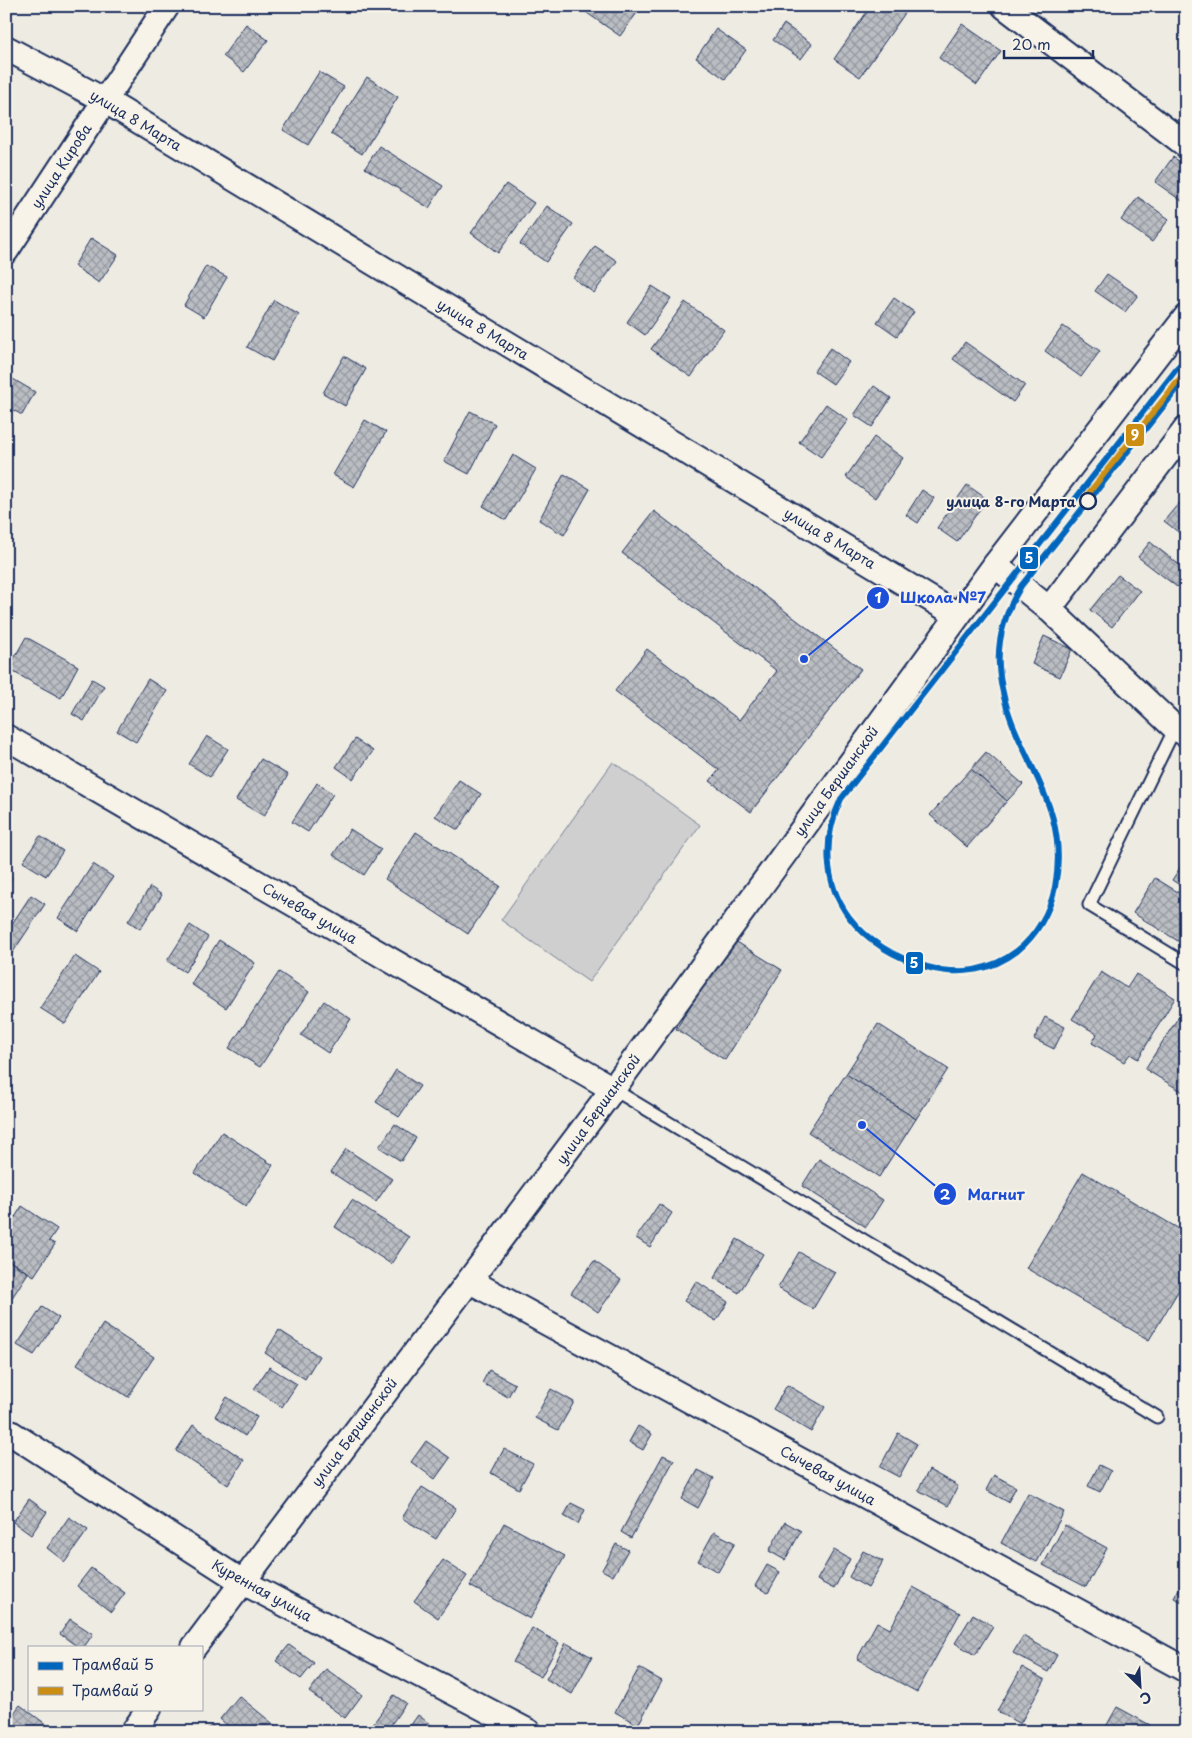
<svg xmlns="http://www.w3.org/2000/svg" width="1192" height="1738" viewBox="0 0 1192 1738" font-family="'Playpen Sans',sans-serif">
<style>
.garden{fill:#cfcfcf;stroke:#757f96}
.building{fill:url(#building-cross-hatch);stroke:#1b2f5e}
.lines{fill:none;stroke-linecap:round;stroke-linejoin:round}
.service-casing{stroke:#1b2f5e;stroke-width:15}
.minor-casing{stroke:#1b2f5e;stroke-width:28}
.service{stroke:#f7f3e8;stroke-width:11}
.minor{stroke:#f7f3e8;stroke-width:24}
.tram-1-casing{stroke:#f7f3e8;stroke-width:10}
.tram-2-casing{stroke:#f7f3e8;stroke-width:10}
.tram-1{stroke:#0065bd;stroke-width:6}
.tram-2{stroke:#cb8e13;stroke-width:6}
.stop-dot{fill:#f7f3e8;stroke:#1b2f5e;stroke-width:2.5}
.labels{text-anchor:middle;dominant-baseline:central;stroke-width:4;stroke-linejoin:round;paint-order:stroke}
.street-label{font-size:14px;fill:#1b2f5e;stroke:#f7f3e8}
.stop-label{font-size:14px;font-weight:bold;fill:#1b2f5e;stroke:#f7f3e8;text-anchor:end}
.leader{fill:none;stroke:#1d4ed8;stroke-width:2}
.callout-dot{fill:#1d4ed8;stroke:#f7f3e8;stroke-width:2}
.mark-label{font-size:15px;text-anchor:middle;font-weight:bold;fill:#fff}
.callout-label{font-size:15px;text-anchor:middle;font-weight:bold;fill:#1d4ed8;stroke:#f7f3e8;stroke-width:4;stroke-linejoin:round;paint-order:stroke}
.line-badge{stroke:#f7f3e8;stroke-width:2}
.badge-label{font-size:14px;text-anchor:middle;font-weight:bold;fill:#fff}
</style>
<defs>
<pattern id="building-cross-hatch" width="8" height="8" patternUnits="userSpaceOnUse" patternTransform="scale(1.25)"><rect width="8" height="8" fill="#babdc2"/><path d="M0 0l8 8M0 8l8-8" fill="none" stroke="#969aa1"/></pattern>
</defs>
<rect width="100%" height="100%" fill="#eeebe2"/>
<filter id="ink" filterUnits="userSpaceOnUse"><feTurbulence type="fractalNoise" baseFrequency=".02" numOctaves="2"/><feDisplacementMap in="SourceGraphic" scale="10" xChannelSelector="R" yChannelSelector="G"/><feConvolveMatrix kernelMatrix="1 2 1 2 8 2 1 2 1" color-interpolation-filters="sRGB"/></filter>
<g filter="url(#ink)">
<!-- garden -->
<polygon class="garden" points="613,762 700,825 589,982 501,920"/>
<!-- building -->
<g class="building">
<polygon points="577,6 642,6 620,36"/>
<polygon points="871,6 910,6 860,77 834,59"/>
<polygon points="246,24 268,40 244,72 223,56"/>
<polygon points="784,24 812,44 801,59 773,40"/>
<polygon points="962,24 1001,51 977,85 939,58"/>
<polygon points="716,29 746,50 725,79 696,58"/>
<polygon points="1186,62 1186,76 1179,71"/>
<polygon points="319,72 344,87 308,145 283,130"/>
<polygon points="367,77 398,97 362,154 331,134"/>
<polygon points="379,146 443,186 429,208 365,168"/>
<polygon points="1173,157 1186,166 1186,204 1155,182"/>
<polygon points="506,184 534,203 498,253 471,233"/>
<polygon points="1138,197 1169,219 1152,242 1121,220"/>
<polygon points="547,206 573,224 546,262 520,244"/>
<polygon points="91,238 118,255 99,283 74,266"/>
<polygon points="595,246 617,261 594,293 573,278"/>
<polygon points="206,266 227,277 204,317 184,305"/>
<polygon points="1107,274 1138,295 1125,312 1095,291"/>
<polygon points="652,286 671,298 645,335 627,322"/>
<polygon points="894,298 914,312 897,336 877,322"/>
<polygon points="274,300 299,315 272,361 247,347"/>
<polygon points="685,302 724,330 691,377 651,349"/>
<polygon points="1063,326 1100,351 1081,377 1045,351"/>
<polygon points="965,342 1025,385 1013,402 953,359"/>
<polygon points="830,348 849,362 833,384 814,371"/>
<polygon points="344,356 366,369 345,406 323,393"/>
<polygon points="6,375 35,392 22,415 6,406"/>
<polygon points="874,386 891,398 872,427 854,415"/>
<polygon points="826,404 848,420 821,457 799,442"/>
<polygon points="470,411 495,424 469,474 444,461"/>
<polygon points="365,420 386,432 354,487 333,475"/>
<polygon points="874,437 903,458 875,498 846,477"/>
<polygon points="513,455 536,469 506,520 483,506"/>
<polygon points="564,474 590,489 564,535 539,520"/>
<polygon points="967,485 987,499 957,542 937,528"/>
<polygon points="922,490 934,498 918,523 906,515"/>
<polygon points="1179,503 1186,508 1186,538 1164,521"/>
<polygon points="654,511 861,669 751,812 710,781 719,770 615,691 647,649 739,720 777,671 622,553"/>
<polygon points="1150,542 1186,570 1186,576 1177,587 1138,557"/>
<polygon points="1118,575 1140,591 1112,627 1090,610"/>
<polygon points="1044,636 1072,649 1060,677 1032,664"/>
<polygon points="26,637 78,666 61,698 8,669"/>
<polygon points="92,679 104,686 84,721 72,714"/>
<polygon points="148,679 167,691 136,742 117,731"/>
<polygon points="207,736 228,749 210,777 189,764"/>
<polygon points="355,739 373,751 353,779 336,767"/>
<polygon points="986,752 1023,784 1007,801 971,769"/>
<polygon points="261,759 288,775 264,816 236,800"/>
<polygon points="971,769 1007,801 967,847 930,815"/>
<polygon points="459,780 481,794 458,830 435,816"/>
<polygon points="317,783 333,794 308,832 292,822"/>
<polygon points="350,829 381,849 364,875 333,855"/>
<polygon points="416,832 500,886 468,934 385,879"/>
<polygon points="40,836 63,851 46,876 23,862"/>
<polygon points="1186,859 1186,889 1172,880"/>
<polygon points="93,864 113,877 78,931 58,918"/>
<polygon points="6,874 12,878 6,887"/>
<polygon points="1155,878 1186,897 1186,946 1133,913"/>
<polygon points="150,887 162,895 140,929 128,921"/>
<polygon points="31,895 45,904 11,955 6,952 6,933"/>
<polygon points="190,925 208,937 185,972 167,961"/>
<polygon points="732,939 782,970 725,1060 676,1029"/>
<polygon points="219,940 255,963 226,1008 191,984"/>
<polygon points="75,956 99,972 65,1024 40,1008"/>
<polygon points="279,972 309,992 260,1067 229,1048"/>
<polygon points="1101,972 1127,988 1136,974 1175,998 1138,1059 1130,1054 1124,1062 1092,1043 1097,1034 1072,1019"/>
<polygon points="324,1001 351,1019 328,1053 301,1035"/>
<polygon points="1183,1010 1186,1012 1186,1094 1145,1069"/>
<polygon points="1045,1017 1065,1027 1054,1049 1034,1039"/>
<polygon points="878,1024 948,1069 916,1119 846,1074"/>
<polygon points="396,1070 420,1086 399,1117 376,1102"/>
<polygon points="846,1074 916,1119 879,1177 808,1132"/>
<polygon points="395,1124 416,1138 401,1161 379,1147"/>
<polygon points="222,1132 273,1165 246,1207 195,1173"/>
<polygon points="346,1149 392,1179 376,1202 331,1172"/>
<polygon points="819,1159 883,1200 866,1227 802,1186"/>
<polygon points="1083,1172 1186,1233 1186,1278 1149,1340 1026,1268"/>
<polygon points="352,1200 409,1237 391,1264 335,1227"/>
<polygon points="659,1204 672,1213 650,1247 636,1238"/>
<polygon points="22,1206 57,1229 49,1241 55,1244 34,1276 6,1259 6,1217 7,1215 14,1219"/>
<polygon points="737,1239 763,1254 739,1293 714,1278"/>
<polygon points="799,1252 835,1272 813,1309 778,1288"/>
<polygon points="6,1259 28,1273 6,1307"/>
<polygon points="594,1261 621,1280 598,1312 571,1293"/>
<polygon points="696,1281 728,1302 716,1321 684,1301"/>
<polygon points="42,1307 59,1318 34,1355 17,1345"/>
<polygon points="103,1324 154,1357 128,1397 77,1364"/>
<polygon points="279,1330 319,1356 305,1379 265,1353"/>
<polygon points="269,1367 297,1384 282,1407 254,1389"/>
<polygon points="489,1370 515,1384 508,1397 482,1383"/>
<polygon points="787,1385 825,1407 811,1432 773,1409"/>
<polygon points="551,1389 574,1402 558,1430 535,1418"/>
<polygon points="227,1397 257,1417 245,1436 215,1416"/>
<polygon points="193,1425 244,1460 228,1485 176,1451"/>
<polygon points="638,1426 652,1434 643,1450 629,1442"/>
<polygon points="898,1433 917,1444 899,1477 880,1467"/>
<polygon points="426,1441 450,1458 435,1479 411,1462"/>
<polygon points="504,1449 533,1464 519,1489 491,1473"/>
<polygon points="663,1455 674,1460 631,1538 621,1532"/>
<polygon points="1099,1465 1111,1471 1100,1492 1088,1486"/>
<polygon points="698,1470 714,1478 698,1508 682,1499"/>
<polygon points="929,1470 958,1486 948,1506 918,1490"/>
<polygon points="994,1475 1016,1487 1008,1502 986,1490"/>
<polygon points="422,1487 456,1508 436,1539 402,1518"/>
<polygon points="1028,1493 1064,1512 1037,1562 1001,1543"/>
<polygon points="29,1499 47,1512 31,1535 13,1522"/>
<polygon points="571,1503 585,1510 578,1524 564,1516"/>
<polygon points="69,1517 88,1530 65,1562 47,1548"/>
<polygon points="785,1522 801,1531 785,1560 769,1551"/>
<polygon points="504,1523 565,1556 530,1619 470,1586"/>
<polygon points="1065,1525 1107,1548 1086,1587 1043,1565"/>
<polygon points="714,1532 735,1543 718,1572 698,1561"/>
<polygon points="616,1544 628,1550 613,1576 602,1570"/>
<polygon points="834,1550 850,1559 834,1589 817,1580"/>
<polygon points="863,1551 883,1561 868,1588 849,1577"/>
<polygon points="443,1560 467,1576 438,1618 414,1601"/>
<polygon points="767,1565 780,1572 768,1593 755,1586"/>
<polygon points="91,1568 125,1593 111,1612 77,1586"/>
<polygon points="1186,1576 1186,1604 1174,1598"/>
<polygon points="913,1587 960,1613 917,1692 857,1659 877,1622 890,1629"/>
<polygon points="973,1614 993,1626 975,1655 955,1643"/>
<polygon points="70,1619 93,1634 84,1647 78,1647 60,1634"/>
<polygon points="532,1628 559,1643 541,1677 513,1662"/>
<polygon points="1023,1636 1057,1655 1048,1672 1013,1653"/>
<polygon points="566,1643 592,1657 572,1694 546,1679"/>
<polygon points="289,1645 314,1663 301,1679 276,1661"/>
<polygon points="1022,1667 1045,1680 1020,1724 997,1711"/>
<polygon points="639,1668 662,1681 638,1725 615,1712"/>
<polygon points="326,1669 362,1695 345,1718 309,1692"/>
<polygon points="394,1695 406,1703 386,1732 367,1732"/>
<polygon points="239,1696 283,1732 235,1732 220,1719"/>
<polygon points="20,1705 47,1725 42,1732 6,1732 6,1724"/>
<polygon points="1117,1707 1150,1725 1146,1732 1103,1732"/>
<polygon points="418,1715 435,1728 433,1732 406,1732"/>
<polygon points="211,1725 219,1732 206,1732"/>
</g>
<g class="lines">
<defs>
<g id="service">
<polyline points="1175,728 1089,905 1186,964"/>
<polyline points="613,1089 1157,1417"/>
</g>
<g id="minor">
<polyline points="1004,6 1186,145"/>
<polyline points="6,48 104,100 957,615"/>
<polyline points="6,251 167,6"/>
<polyline points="995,565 1049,609 1175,728 1186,734"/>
<polyline points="1049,609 1186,429"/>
<polyline points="6,737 613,1089"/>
<polyline points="470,1281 1186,1670"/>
<polyline points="6,1430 241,1581 529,1732"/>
<polyline points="194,1647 613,1089 995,565 1186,317"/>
<polyline points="133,1732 149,1709"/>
</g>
</defs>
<!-- service casing -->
<use href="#service" class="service-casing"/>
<!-- minor casing -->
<use href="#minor" class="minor-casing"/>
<!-- service -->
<use href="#service" class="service"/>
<!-- minor -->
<use href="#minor" class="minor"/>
<defs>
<path id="tram-1" d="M1186,357L841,799C823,837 823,882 849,917C869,943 896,958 927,967C959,976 991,971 1017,951C1036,936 1050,912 1055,887C1072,798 1010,756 1000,676C995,643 1004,614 1021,586L1186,378"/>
<polyline id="tram-2" points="1084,499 1186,371"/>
</defs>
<!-- tram-1 casing -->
<use href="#tram-1" class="tram-1-casing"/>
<!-- tram-2 casing -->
<use href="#tram-2" class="tram-2-casing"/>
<!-- tram-1 -->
<use href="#tram-1" class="tram-1"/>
<!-- tram-2 -->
<use href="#tram-2" class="tram-2"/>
</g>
</g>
<!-- markers -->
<circle class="stop-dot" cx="1088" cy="501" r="8"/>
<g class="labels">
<!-- street labels -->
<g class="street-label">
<text transform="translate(136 120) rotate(31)">улица 8 Марта</text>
<text transform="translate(61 166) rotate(-57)">улица Кирова</text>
<text transform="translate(483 329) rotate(31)">улица 8 Марта</text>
<text transform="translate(830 538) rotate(31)">улица 8 Марта</text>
<text transform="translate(836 781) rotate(-54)">улица Бершанской</text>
<text transform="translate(310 913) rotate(30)">Сычевая улица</text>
<text transform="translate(598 1109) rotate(-54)">улица Бершанской</text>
<text transform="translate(354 1432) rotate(-53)">улица Бершанской</text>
<text transform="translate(828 1475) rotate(29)">Сычевая улица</text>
<text transform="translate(262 1590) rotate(29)">Куренная улица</text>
</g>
<!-- stop labels -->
<g class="stop-label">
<text x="1076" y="501">улица 8-го Марта</text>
</g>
</g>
<!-- callouts -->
<path class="leader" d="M804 659L878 598M862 1125L945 1194"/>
<g class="callout-dot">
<circle cx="804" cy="659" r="5"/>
<circle cx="862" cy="1125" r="5"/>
<circle cx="878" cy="598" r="12"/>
<circle cx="945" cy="1194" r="12"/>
</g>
<g class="mark-label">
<text x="878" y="603">1</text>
<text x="945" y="1200">2</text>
</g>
<g class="callout-label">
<text x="943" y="603">Школа №7</text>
<text x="996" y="1200">Магнит</text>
</g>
<g class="line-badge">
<rect x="1125" y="423" width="20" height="24" rx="5" fill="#cb8e13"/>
<rect x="1019" y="546" width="20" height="24" rx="5" fill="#0065bd"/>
<rect x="905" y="951" width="19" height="24" rx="5" fill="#0065bd"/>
</g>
<g class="badge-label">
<text x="1135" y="440">9</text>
<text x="1029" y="563">5</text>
<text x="914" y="968">5</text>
</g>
<!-- margin -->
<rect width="1192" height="1738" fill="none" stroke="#f7f3e8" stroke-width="25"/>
<rect x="12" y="12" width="1167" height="1713" fill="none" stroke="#1b2f5e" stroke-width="2" filter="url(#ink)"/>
<!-- legend -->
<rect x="28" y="1646" width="175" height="65" fill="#f7f3e8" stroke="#9fa5b1"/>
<rect x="38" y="1662" width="25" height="8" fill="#0065bd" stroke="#9fa5b1"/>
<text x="72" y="1670" font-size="15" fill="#1b2f5e">Трамвай 5</text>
<rect x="38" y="1687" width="25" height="8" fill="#cb8e13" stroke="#9fa5b1"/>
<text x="72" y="1696" font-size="15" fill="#1b2f5e">Трамвай 9</text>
<!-- north arrow -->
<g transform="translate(1140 1686) rotate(155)" stroke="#f7f3e8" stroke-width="4" paint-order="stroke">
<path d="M0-4L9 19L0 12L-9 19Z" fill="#1b2f5e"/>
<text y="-8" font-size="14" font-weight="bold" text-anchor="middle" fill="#1b2f5e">С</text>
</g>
<!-- scale -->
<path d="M1004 50v8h89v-8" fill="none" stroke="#1b2f5e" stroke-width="2.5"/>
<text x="1012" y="50" font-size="15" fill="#1b2f5e" stroke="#f7f3e8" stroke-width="4" paint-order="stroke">20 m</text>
</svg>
